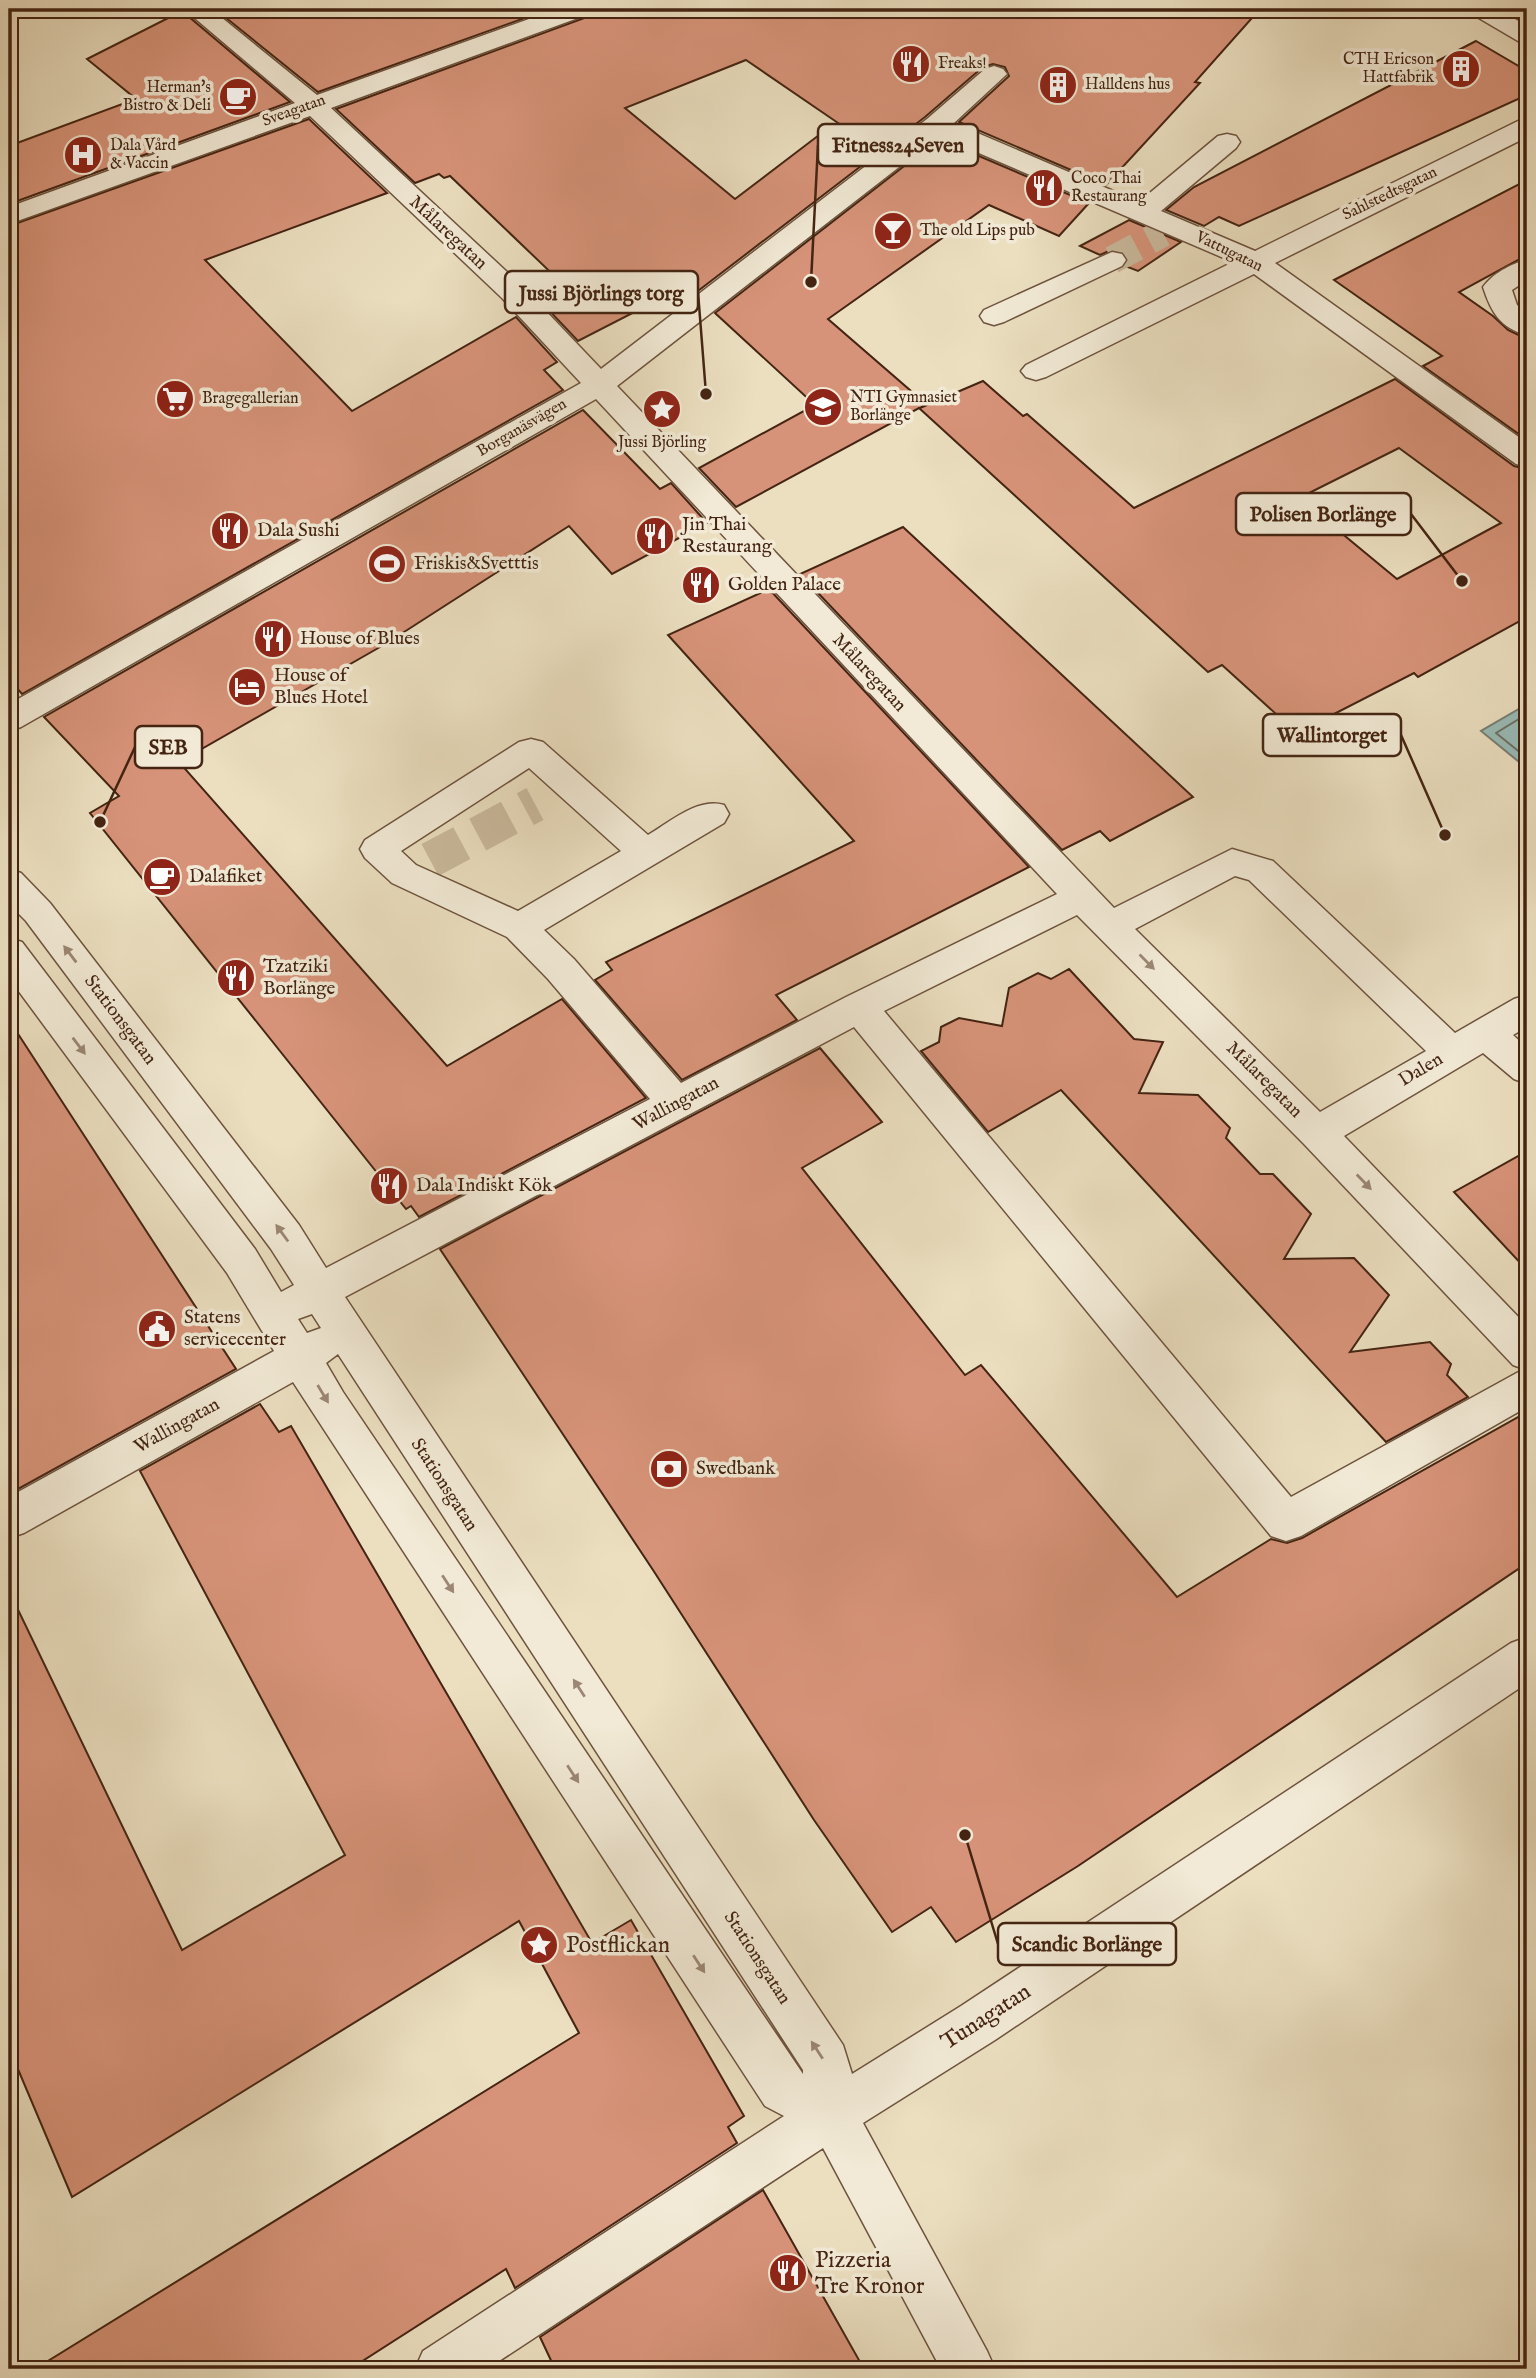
<svg xmlns="http://www.w3.org/2000/svg" width="1536" height="2378" viewBox="0 0 1536 2378" font-family="'IM FELL English',serif">
<style>
.water{fill:#99bcb7;stroke:#777f75;stroke-width:2}
.lines{fill:none;stroke-linecap:round;stroke-linejoin:round}
.shore{stroke:#6e7064;stroke-width:2}
.building{fill:#d79379;stroke:#442412;stroke-width:2;fill-rule:evenodd}
.minor-tunnel-far1{stroke:#caba9d;stroke-width:28;stroke-dasharray:28 14;stroke-linecap:butt}
.minor-tunnel{stroke:#caba9d;stroke-width:36;stroke-dasharray:36 18;stroke-linecap:butt}
.minor-casing{stroke:#6e533e;stroke-width:3}
.minor{fill:#f2ead6;fill-rule:evenodd}
.oneway{fill:#9b8774}
.labels{text-anchor:middle;dominant-baseline:central;stroke-width:7;stroke-linejoin:round;paint-order:stroke}
.far-poi-label{font-size:16px;fill:#442412;stroke:#f2ead6;text-anchor:start}
.far-street-label{font-size:16px;fill:#442412;stroke:#f2ead6}
.street-label{font-size:19px;fill:#442412;stroke:#f2ead6}
.poi-label{font-size:19px;fill:#442412;stroke:#f2ead6;text-anchor:start}
.near-poi-label{font-size:23px;fill:#442412;stroke:#f2ead6;text-anchor:start}
.near-street-label{font-size:23px;fill:#442412;stroke:#f2ead6}
.leader{fill:none;stroke:#442412;stroke-width:2.5}
.callout-dot{fill:#442412;stroke:#f2ead6;stroke-width:2.5}
.callout{fill:#f2ead6;stroke:#442412;stroke-width:2.5}
.callout-label{font-size:21px;text-anchor:middle;font-weight:bold;fill:#442412}
</style>
<rect width="100%" height="100%" fill="#ebdfc0"/>
<filter id="stains"><feTurbulence type="fractalNoise" baseFrequency=".00286" numOctaves="4"/><feColorMatrix values="0 0 0 0 .2 0 0 0 0 .09 0 0 0 0 .02 0 0 0 .5 -.17"/></filter>
<radialGradient id="worn" r=".72"><stop offset=".6" stop-color="#630" stop-opacity="0"/><stop offset="1" stop-color="#630" stop-opacity=".3"/></radialGradient>
<!-- water -->
<polygon class="water" points="1524,706 1527,709 1527,764 1524,766 1481,731"/>
<g class="lines">
<!-- shore -->
<polyline class="shore" points="1527,714 1496,733 1527,758"/>
</g>
<!-- building -->
<g class="building">
<polygon points="215,9 550,9 318,92"/>
<path d="M595,9H1260L1195,82L1200,83L1106,185L959,122L1009,76L1005,67L993,64L983,67L925,117L694,294L685,286L578,341L541,302L566,287L450,176L444,178L439,174L415,183L336,109L590,16ZM746,60L841,125L819,135L735,199L625,108Z"/>
<polygon points="182,11 290,102 9,204 9,146 136,99 87,59"/>
<polygon points="1476,41 1527,71 1527,95 1239,226 1219,217 1204,226 1166,210 1194,187"/>
<polygon points="309,119 387,193 205,260 352,411 516,317 557,362 544,370 563,390 22,694 9,679 9,226"/>
<path d="M939,139L1089,203L1059,236L989,205L828,319L926,404L920,408L983,381L1023,416L1027,414L1134,508L1395,379L1514,466L1527,469V617L1418,677L1414,673L1297,733L1222,665L1208,672L919,408L736,507L699,468L815,405L715,313ZM1399,448L1501,523L1397,579L1299,498Z"/>
<polygon points="1527,180 1527,255 1459,292 1493,316 1508,330 1527,339 1527,440 1423,366 1442,356 1334,280"/>
<polygon points="1129,220 1181,242 1138,271 1125,266 1128,259 1123,251 1111,250 1100,255 1080,246"/>
<polygon points="583,410 660,489 671,483 707,523 612,574 569,526 387,643 179,762 447,1066 562,999 646,1098 419,1217 411,1206 406,1209 90,813 119,796 44,717"/>
<polygon points="903,527 1193,797 1110,841 1100,831 1062,850 800,574"/>
<polygon points="769,589 1029,867 776,995 797,1020 682,1080 595,980 612,970 606,962 854,841 668,635"/>
<polygon points="1069,969 1134,1039 1163,1042 1139,1093 1198,1095 1230,1128 1226,1138 1260,1174 1273,1174 1311,1214 1284,1259 1354,1258 1389,1295 1350,1352 1430,1342 1451,1364 1447,1375 1468,1397 1386,1442 1061,1090 988,1132 921,1051 939,1042 941,1027 959,1018 1002,1026 1009,988 1038,973 1051,979"/>
<polygon points="9,1020 236,1369 9,1494"/>
<polygon points="820,1048 882,1122 802,1168 965,1375 981,1365 1177,1597 1271,1539 1287,1543 1302,1538 1527,1412 1527,1563 1078,1866 956,1942 931,1907 892,1932 814,1820 653,1570 440,1249"/>
<polygon points="1527,1151 1527,1270 1454,1192"/>
<polygon points="260,1404 279,1432 291,1426 592,1943 631,1920 744,2116 728,2127 737,2143 515,2288 506,2269 350,2369 35,2369 579,2033 519,1921 72,2197 9,2048 9,1591 182,1950 345,1855 140,1471"/>
<polygon points="763,2190 864,2369 555,2369 540,2337"/>
</g>
<g class="lines">
<!-- minor-tunnel-far1 -->
<polyline class="minor-tunnel-far1" points="1112,260 1163,233"/>
<!-- minor-tunnel -->
<polyline class="minor-tunnel" points="430,860 535,804"/>
<defs>
<g id="minor">
<path d="M184,9H211L317,95L557,9H592L589,14L331,108L522,286L601,369L927,119L985,69L994,66L1003,69L1007,74L954,123L1139,202L1218,136L1227,134L1236,136L1240,142L1236,148L1161,211L1255,251L1518,121L1527,119V137L1275,263L1527,443V467L1516,464L1254,274L1046,377L1036,380L1026,377L1021,371L1026,365L1233,262L939,136L617,386L1114,908L1232,849L1273,861L1455,1033L1514,999L1527,995V1027L1513,1035L1527,1048V1084L1514,1079L1483,1053L1344,1136L1527,1326V1407L1301,1536L1286,1541L1271,1536L854,1027L345,1297L843,2045L852,2074L961,2006L1511,1643L1527,1637V1683L995,2040L863,2123L987,2351L995,2369H941L823,2148L487,2369H415L423,2351L784,2116L765,2106L293,1382L24,1533L9,1538V1497L274,1351L227,1273L9,978V938L22,942L255,1249L281,1292L294,1285L271,1249L26,921L9,904V869L21,873L50,903L299,1225L326,1268L650,1099L548,979L507,937L392,883L365,858L360,849L365,840L519,742L531,739L543,742L648,835C670,822 698,797 724,805L729,814L724,823L544,930L574,959L681,1083L846,997L1057,894L596,399L21,727L9,731V704L581,383L502,298L310,116L9,224V207L295,103ZM529,768L621,851L518,911L416,865L401,851ZM1235,876L1249,880L1426,1051L1320,1112L1135,929ZM1077,915L1304,1144L1513,1365L1524,1369L1291,1497L884,1011ZM312,1314L321,1328L307,1333L298,1319ZM338,1354L803,2070V2074L343,1392L326,1363Z"/>
<polygon points="1469,9 1498,9 1527,26 1527,43 1518,41 1472,14"/>
<polygon points="1112,252 1122,254 1126,260 1122,266 1004,322 994,325 984,322 980,316 984,310"/>
<path d="M1527,260V280L1512,290L1517,305L1527,313V335C1500,328 1491,312 1483,287C1492,274 1512,263 1527,260Z"/>
</g>
</defs>
<!-- minor casing -->
<use href="#minor" class="minor-casing"/>
<!-- minor -->
<use href="#minor" class="minor"/>
</g>
<!-- one-way arrows -->
<defs><path id="oneway-solid" d="M-6-.8H1V-3.2L6.5 0L1 3.2V.8H-6Z" transform="scale(1.75)"/></defs>
<g class="oneway">
<use href="#oneway-solid" transform="translate(70 954) rotate(-127)"/>
<use href="#oneway-solid" transform="translate(1147 962) rotate(45)"/>
<use href="#oneway-solid" transform="translate(79 1046) rotate(53)"/>
<use href="#oneway-solid" transform="translate(1364 1182) rotate(46)"/>
<use href="#oneway-solid" transform="translate(282 1233) rotate(-126)"/>
<use href="#oneway-solid" transform="translate(323 1394) rotate(59)"/>
<use href="#oneway-solid" transform="translate(448 1584) rotate(57)"/>
<use href="#oneway-solid" transform="translate(579 1688) rotate(-123)"/>
<use href="#oneway-solid" transform="translate(573 1774) rotate(57)"/>
<use href="#oneway-solid" transform="translate(699 1964) rotate(57)"/>
<use href="#oneway-solid" transform="translate(817 2050) rotate(-123)"/>
</g>
<!-- icons -->
<defs>
<symbol id="restaurant-disc" viewBox="-11 -11 22 22"><circle r="9.5" fill="#8f2418" stroke="#f2ead6"/><path d="M-5-6h1v4h1v-4h1v4h1v-4h1v5L-1.5 .5V6h-2V.5L-5-1ZM5-6V6H3V1.5H1.5Q1.5-4 5-6Z" fill="#fff"/></symbol>
<symbol id="building-disc" viewBox="-11 -11 22 22"><circle r="9.5" fill="#8f2418" stroke="#f2ead6"/><path d="M-4-6H4V6H1V3H-1V6H-4ZM-2.5-4.3h1.7v1.8h-1.7ZM.8-4.3h1.7v1.8H.8ZM-2.5-1h1.7V.8h-1.7ZM.8-1h1.7V.8H.8Z" fill="#fff"/></symbol>
<symbol id="cafe-disc" viewBox="-11 -11 22 22"><circle r="9.5" fill="#8f2418" stroke="#f2ead6"/><path d="M-5.5-4.5H6V0H3Q3 3.5 0 3.5H-2.5Q-5.5 3.5-5.5 0ZM3-3.2v2h1.7v-2ZM-6 4.5H4V6H-6Z" fill="#fff"/></symbol>
<symbol id="hospital-disc" viewBox="-11 -11 22 22"><circle r="9.5" fill="#8f2418" stroke="#f2ead6"/><path d="M-5-5h3v3.5h4V-5h3V5h-3V1.5h-4V5h-3Z" fill="#fff"/></symbol>
<symbol id="bar-disc" viewBox="-11 -11 22 22"><circle r="9.5" fill="#8f2418" stroke="#f2ead6"/><path d="M-6-5H6L.8 .8V4.5H3.5V6h-7V4.5H-.8V.8Z" fill="#fff"/></symbol>
<symbol id="supermarket-disc" viewBox="-11 -11 22 22"><circle r="9.5" fill="#8f2418" stroke="#f2ead6"/><path d="M-6-5.5h2.5l.6 2H6L4.5 2H-2.5L-4.4-4H-6ZM-1.5 3.2a1.3 1.3 0 1 0 .1 0ZM3 3.2a1.3 1.3 0 1 0 .1 0Z" fill="#fff"/></symbol>
<symbol id="school-disc" viewBox="-11 -11 22 22"><circle r="9.5" fill="#8f2418" stroke="#f2ead6"/><path d="M0-5L7-2L0 1L-7-2ZM-4 1L0 2.5L4 1V4Q0 6-4 4Z" fill="#fff"/></symbol>
<symbol id="sight-disc" viewBox="-11 -11 22 22"><circle r="9.5" fill="#8f2418" stroke="#f2ead6"/><path d="M0-6L1.8-2.2L6-1.7L2.9 1.2L3.7 5.4L0 3.3L-3.7 5.4L-2.9 1.2L-6-1.7L-1.8-2.2Z" fill="#fff"/></symbol>
<symbol id="stadium-disc" viewBox="-11 -11 22 22"><circle r="9.5" fill="#8f2418" stroke="#f2ead6"/><path d="M0-5a6.5 5 0 1 0 0 10a6.5 5 0 1 0 0-10ZM-3.5-1.8h7v3.6h-7Z" fill="#fff"/></symbol>
<symbol id="hotel-disc" viewBox="-11 -11 22 22"><circle r="9.5" fill="#8f2418" stroke="#f2ead6"/><path d="M-6-4.5h1.5V1H6V5H4.5V3h-9V5H-6ZM-4 0a1.8 1.8 0 1 1 3.6 0ZM.5 0V-2.5h3Q6-2.5 6 0Z" fill="#fff"/></symbol>
<symbol id="civic-disc" viewBox="-11 -11 22 22"><circle r="9.5" fill="#8f2418" stroke="#f2ead6"/><path d="M-.6-6.5H3V-4.5H.6V-3L4-1V1h2V6H-6V1h2V-1L-.6-3ZM-1.2 2.5V6h2.4V2.5Z" fill="#fff"/></symbol>
<symbol id="bank-disc" viewBox="-11 -11 22 22"><circle r="9.5" fill="#8f2418" stroke="#f2ead6"/><path d="M-6-4H6V4H-6ZM0-2.3a2.3 2.3 0 1 0 0 4.6a2.3 2.3 0 1 0 0-4.6Z" fill="#fff"/></symbol>
</defs>
<g fill-rule="evenodd">
<use href="#restaurant-disc" x="889" y="42" width="44" height="44"/>
<use href="#building-disc" x="1439" y="47" width="44" height="44"/>
<use href="#building-disc" x="1036" y="63" width="44" height="44"/>
<use href="#cafe-disc" x="216" y="75" width="44" height="44"/>
<use href="#hospital-disc" x="61" y="133" width="44" height="44"/>
<use href="#restaurant-disc" x="1022" y="166" width="44" height="44"/>
<use href="#bar-disc" x="871" y="209" width="44" height="44"/>
<use href="#supermarket-disc" x="153" y="377" width="44" height="44"/>
<use href="#school-disc" x="801" y="385" width="44" height="44"/>
<use href="#sight-disc" x="640" y="387" width="44" height="44"/>
<use href="#restaurant-disc" x="208" y="509" width="44" height="44"/>
<use href="#restaurant-disc" x="633" y="514" width="44" height="44"/>
<use href="#stadium-disc" x="365" y="542" width="44" height="44"/>
<use href="#restaurant-disc" x="679" y="563" width="44" height="44"/>
<use href="#restaurant-disc" x="251" y="617" width="44" height="44"/>
<use href="#hotel-disc" x="225" y="665" width="44" height="44"/>
<use href="#cafe-disc" x="140" y="855" width="44" height="44"/>
<use href="#restaurant-disc" x="214" y="956" width="44" height="44"/>
<use href="#restaurant-disc" x="367" y="1164" width="44" height="44"/>
<use href="#civic-disc" x="135" y="1307" width="44" height="44"/>
<use href="#bank-disc" x="647" y="1447" width="44" height="44"/>
<use href="#sight-disc" x="517" y="1923" width="44" height="44"/>
<use href="#restaurant-disc" x="766" y="2251" width="44" height="44"/>
</g>
<g class="labels">
<!-- far-poi labels -->
<g class="far-poi-label">
<text x="1434" y="60" text-anchor="end">CTH Ericson<tspan x="1434" dy="18">Hattfabrik</tspan></text>
<text x="938" y="64">Freaks!</text>
<text x="1085" y="85">Halldens hus</text>
<text x="211" y="88" text-anchor="end">Herman's<tspan x="211" dy="18">Bistro &amp; Deli</tspan></text>
<text x="110" y="146">Dala Vård<tspan x="110" dy="18">&amp; Vaccin</tspan></text>
<text x="1071" y="179">Coco Thai<tspan x="1071" dy="18">Restaurang</tspan></text>
<text x="920" y="231">The old Lips pub</text>
<text x="850" y="398">NTI Gymnasiet<tspan x="850" dy="18">Borlänge</tspan></text>
<text x="202" y="399">Bragegallerian</text>
<text x="662" y="443" text-anchor="middle">Jussi Björling</text>
</g>
<!-- far-street labels -->
<g class="far-street-label">
<text transform="translate(294 111) rotate(-20)">Sveagatan</text>
<text transform="translate(1390 194) rotate(-26)">Sahlstedtsgatan</text>
<text transform="translate(1229 252) rotate(26)">Vattugatan</text>
<text transform="translate(522 428) rotate(-30)">Borganäsvägen</text>
</g>
<!-- street labels -->
<g class="street-label">
<text transform="translate(448 233) rotate(43)">Målaregatan</text>
<text transform="translate(869 673) rotate(47)">Målaregatan</text>
<text transform="translate(120 1020) rotate(53)">Stationsgatan</text>
<text transform="translate(1421 1070) rotate(-31)">Dalen</text>
<text transform="translate(1264 1080) rotate(45)">Målaregatan</text>
<text transform="translate(676 1104) rotate(-28)">Wallingatan</text>
<text transform="translate(177 1426) rotate(-29)">Wallingatan</text>
<text transform="translate(444 1485) rotate(57)">Stationsgatan</text>
<text transform="translate(757 1958) rotate(57)">Stationsgatan</text>
</g>
<!-- poi labels -->
<g class="poi-label">
<text x="682" y="525">Jin Thai<tspan x="682" dy="22">Restaurang</tspan></text>
<text x="257" y="531">Dala Sushi</text>
<text x="414" y="564">Friskis&amp;Svetttis</text>
<text x="728" y="585">Golden Palace</text>
<text x="300" y="639">House of Blues</text>
<text x="274" y="676">House of<tspan x="274" dy="22">Blues Hotel</tspan></text>
<text x="189" y="877">Dalafiket</text>
<text x="263" y="967">Tzatziki<tspan x="263" dy="22">Borlänge</tspan></text>
<text x="416" y="1186">Dala Indiskt Kök</text>
<text x="184" y="1318">Statens<tspan x="184" dy="22">servicecenter</tspan></text>
<text x="696" y="1469">Swedbank</text>
</g>
<!-- near-poi labels -->
<g class="near-poi-label">
<text x="566" y="1945">Postflickan</text>
<text x="815" y="2260">Pizzeria<tspan x="815" dy="26">Tre Kronor</tspan></text>
</g>
<!-- near-street labels -->
<g class="near-street-label">
<text transform="translate(986 2017) rotate(-33)">Tunagatan</text>
</g>
</g>
<!-- callouts -->
<path class="leader" d="M811 282L818 145M706 394L698 292M1462 581L1411 514M1445 835L1401 735M100 822L135 747M965 1835L998 1944"/>
<g class="callout-dot">
<circle cx="811" cy="282" r="7"/>
<circle cx="706" cy="394" r="7"/>
<circle cx="1462" cy="581" r="7"/>
<circle cx="1445" cy="835" r="7"/>
<circle cx="100" cy="822" r="7"/>
<circle cx="965" cy="1835" r="7"/>
</g>
<g class="callout">
<rect x="818" y="124" width="160" height="42" rx="7"/>
<rect x="505" y="271" width="193" height="42" rx="7"/>
<rect x="1236" y="493" width="175" height="42" rx="7"/>
<rect x="1263" y="714" width="138" height="42" rx="7"/>
<rect x="135" y="726" width="67" height="42" rx="7"/>
<rect x="998" y="1923" width="178" height="42" rx="7"/>
</g>
<g class="callout-label">
<text x="898" y="152">Fitness24Seven</text>
<text x="601" y="300">Jussi Björlings torg</text>
<text x="1323" y="521">Polisen Borlänge</text>
<text x="1332" y="742">Wallintorget</text>
<text x="168" y="754">SEB</text>
<text x="1087" y="1951">Scandic Borlänge</text>
</g>
<!-- margin -->
<rect width="1536" height="2378" fill="none" stroke="#ebdfc0" stroke-width="35"/>
<rect x="10" y="10" width="1515" height="2357" fill="none" stroke="#442412" stroke-width="3.5"/>
<rect x="18" y="18" width="1501" height="2343" fill="none" stroke="#442412" stroke-width="2"/>
<rect width="100%" height="100%" filter="url(#stains)"/>
<rect width="100%" height="100%" fill="url(#worn)"/>
</svg>
